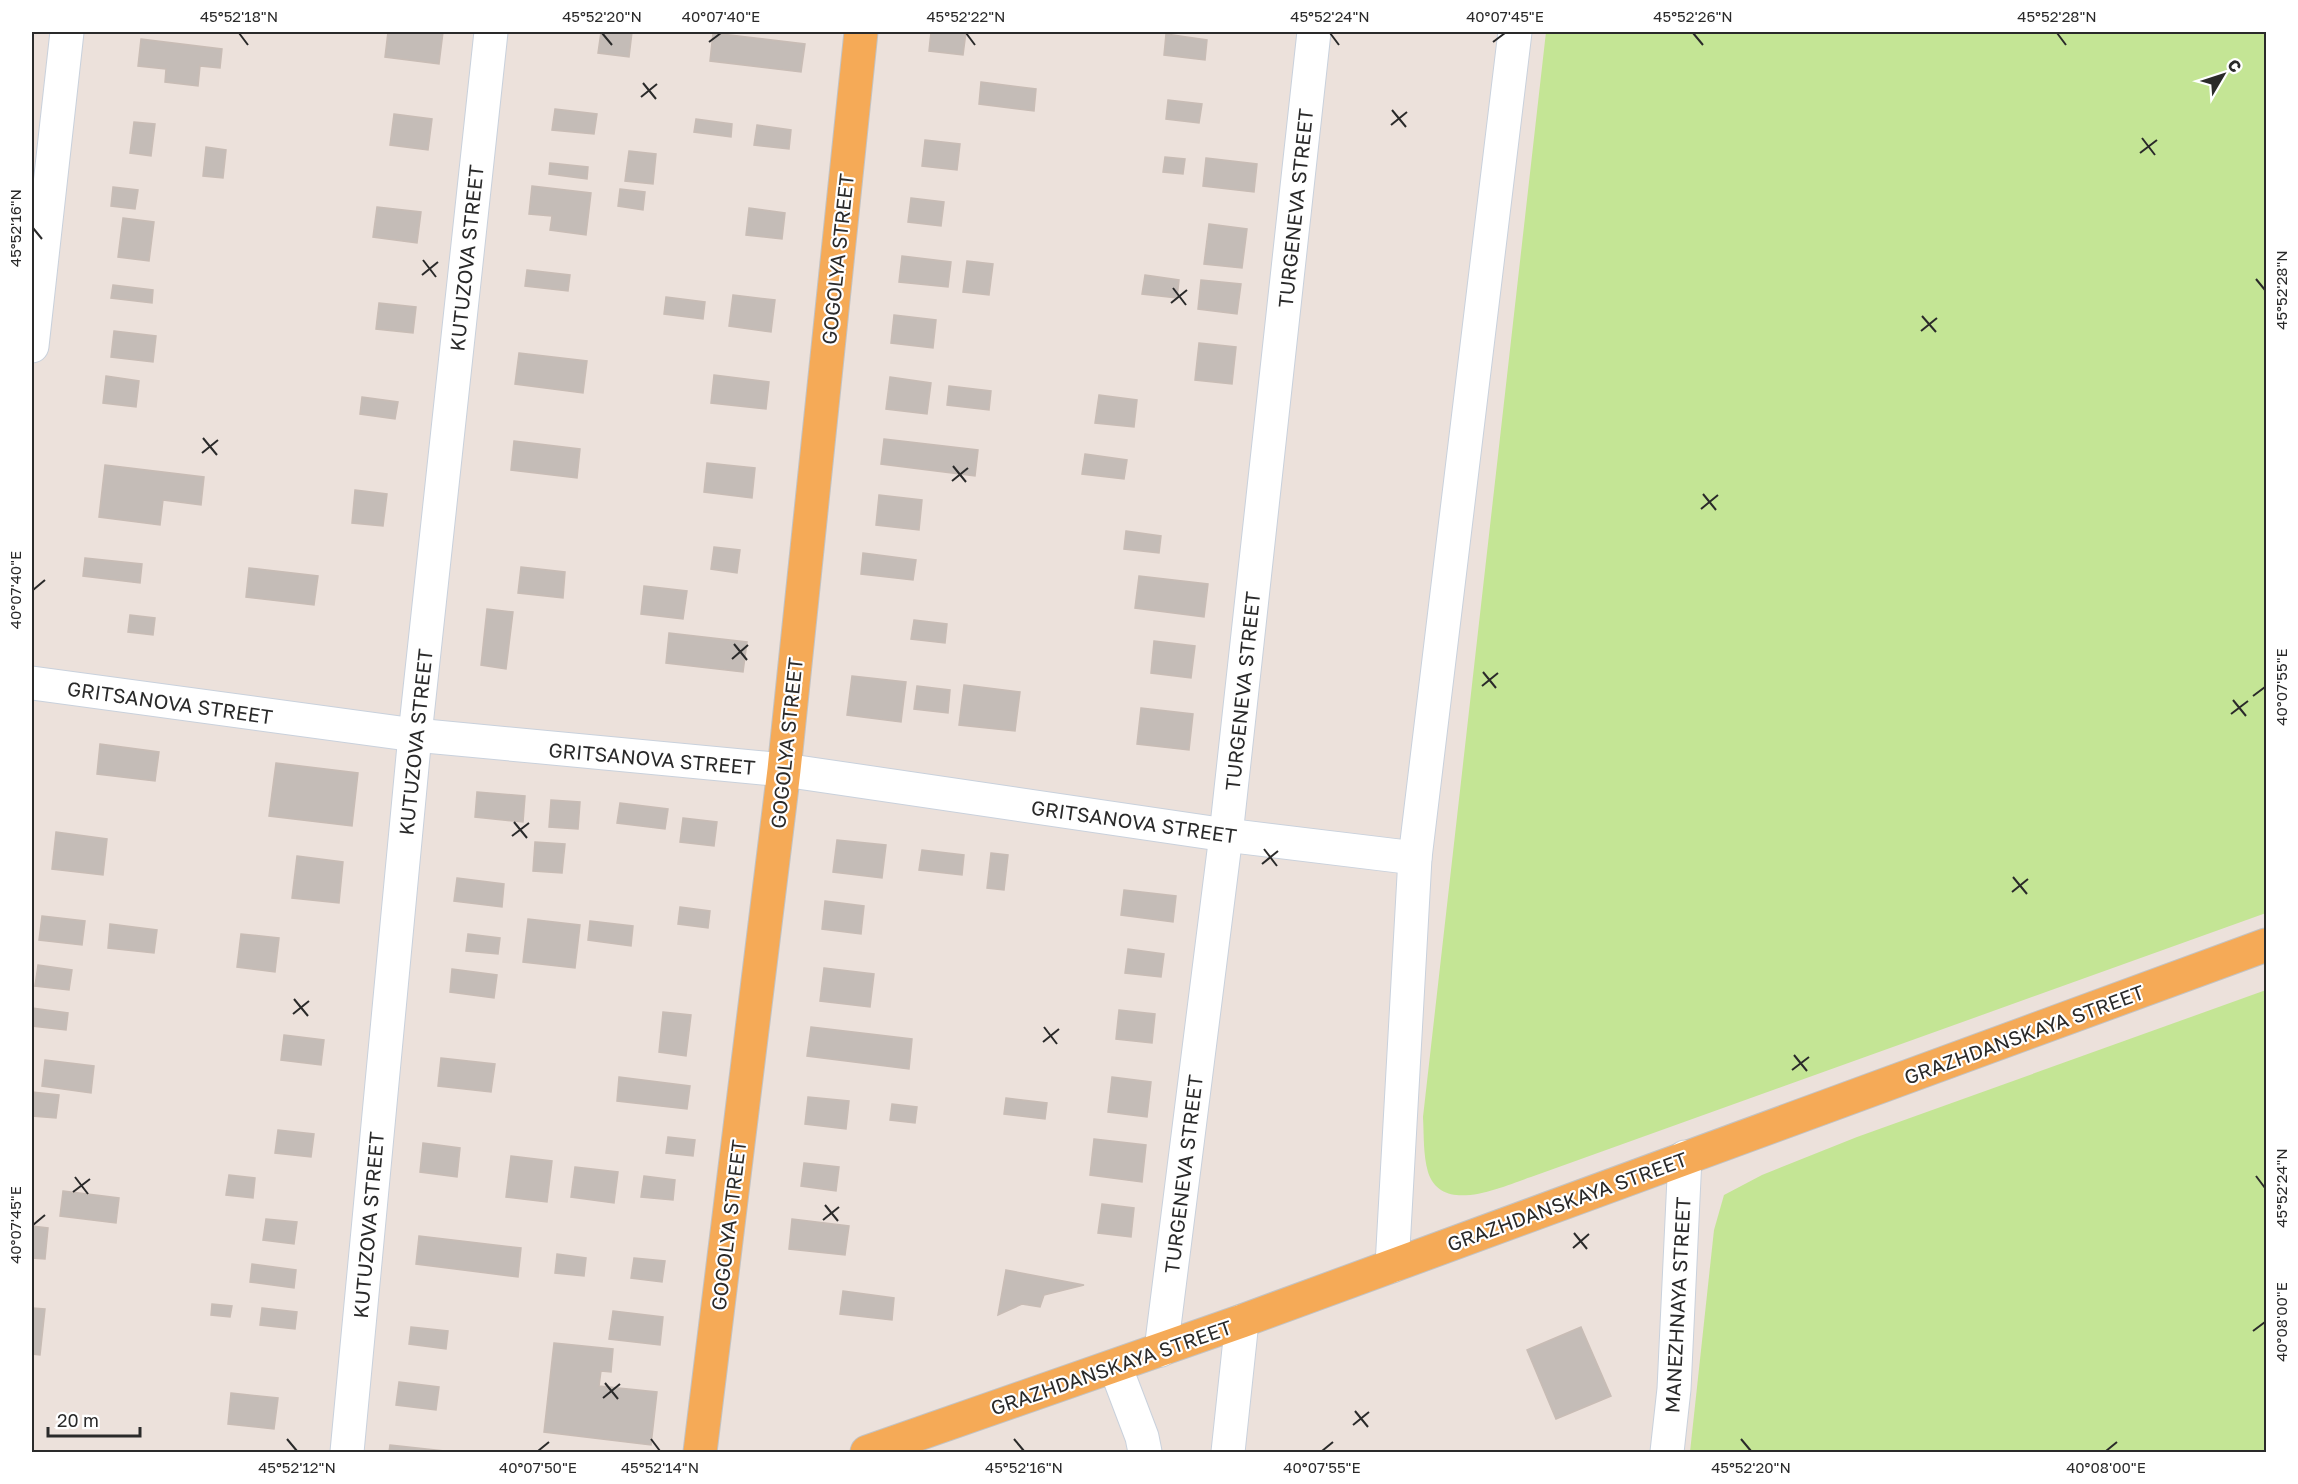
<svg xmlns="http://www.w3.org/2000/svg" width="2298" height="1484" viewBox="0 0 2298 1484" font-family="'Golos Text',sans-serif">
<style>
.green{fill:#c4e595}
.building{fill:#c4bcb7;stroke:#c8bcb5;stroke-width:1.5}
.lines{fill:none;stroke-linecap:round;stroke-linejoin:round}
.minor-casing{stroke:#c9d1dc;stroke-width:35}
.major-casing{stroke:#c3c3c3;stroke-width:35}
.minor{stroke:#fff;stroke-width:33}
.major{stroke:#f5aa57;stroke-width:33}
.ticks{fill:none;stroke:#2a2a2a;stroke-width:2}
.labels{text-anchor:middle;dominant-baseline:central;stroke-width:4.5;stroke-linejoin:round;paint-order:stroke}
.street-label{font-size:20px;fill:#2a2a2a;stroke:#fff}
.neatline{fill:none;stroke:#2a2a2a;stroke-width:2}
.ticks-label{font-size:15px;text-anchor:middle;fill:#2a2a2a}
</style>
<rect width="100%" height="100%" fill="#ece1db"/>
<!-- green -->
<g class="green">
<path d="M1546,32H2266V913L1531,1177C1503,1186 1442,1216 1428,1172C1423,1155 1424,1135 1423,1117Z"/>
<polygon points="2266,990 2266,1452 1690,1452 1714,1230 1724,1195 1762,1175 1857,1137"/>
</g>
<!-- building -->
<g class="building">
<polygon points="388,32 443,32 439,64 385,57"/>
<polygon points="601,32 632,32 629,57 598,53"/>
<polygon points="931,32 966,32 963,55 929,51"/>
<polygon points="713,33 805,44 801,72 710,61"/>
<polygon points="1166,34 1207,40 1205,60 1164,55"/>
<polygon points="141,39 222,49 220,68 200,66 198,86 165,82 166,69 138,66"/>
<polygon points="981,82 1036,89 1034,111 979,104"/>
<polygon points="1168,100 1202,104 1199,123 1166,119"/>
<polygon points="555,109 597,114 594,134 552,130"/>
<polygon points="394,114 432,119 428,150 390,145"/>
<polygon points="696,119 732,124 731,137 694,132"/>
<polygon points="134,122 155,124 151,156 130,153"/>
<polygon points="757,125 791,130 789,149 754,145"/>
<polygon points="925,140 960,144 957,170 922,166"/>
<polygon points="206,147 226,150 223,178 203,176"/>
<polygon points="629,151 656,154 653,184 625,181"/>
<polygon points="1165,157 1185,159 1183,174 1163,172"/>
<polygon points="1206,158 1257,164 1254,192 1203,186"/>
<polygon points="550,163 588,167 587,179 549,174"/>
<polygon points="532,186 591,193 586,235 550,230 552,216 529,214"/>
<polygon points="113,187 138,190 135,209 111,206"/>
<polygon points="620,189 645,192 643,210 618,206"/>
<polygon points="911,198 944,202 941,226 908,222"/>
<polygon points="377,207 421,212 417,243 373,237"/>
<polygon points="749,208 785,213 782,239 746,235"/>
<polygon points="123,218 154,222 149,261 118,257"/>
<polygon points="1209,224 1247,229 1242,268 1204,264"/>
<polygon points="902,256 951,262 948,287 899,282"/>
<polygon points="967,261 993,264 989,295 963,292"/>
<polygon points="527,270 570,275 568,291 525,286"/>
<polygon points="1145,275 1179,280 1177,298 1142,294"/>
<polygon points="1201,280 1241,284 1237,314 1198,309"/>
<polygon points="113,285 153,290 152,303 111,298"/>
<polygon points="733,295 775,300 771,332 729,326"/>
<polygon points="666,297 705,302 703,319 664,314"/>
<polygon points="379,303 416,307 413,333 376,329"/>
<polygon points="894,315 936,320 933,348 891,343"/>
<polygon points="114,331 156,336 153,362 111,357"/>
<polygon points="1199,343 1236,347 1232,384 1195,380"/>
<polygon points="519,353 587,361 583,393 515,384"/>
<polygon points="714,375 769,382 766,409 711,403"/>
<polygon points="106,376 139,381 136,407 103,403"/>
<polygon points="890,377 931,383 927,414 886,409"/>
<polygon points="949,386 991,391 989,410 947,405"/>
<polygon points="1099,395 1137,400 1134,427 1095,423"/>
<polygon points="362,397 398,402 395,419 360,414"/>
<polygon points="884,439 978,450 975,476 881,464"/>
<polygon points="514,441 580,449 577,478 511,470"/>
<polygon points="1085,454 1127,460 1124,479 1082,474"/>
<polygon points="707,463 755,468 752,498 704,492"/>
<polygon points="105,465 204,477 201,505 163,500 160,525 99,517"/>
<polygon points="355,490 387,494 383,526 352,523"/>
<polygon points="879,495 922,500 919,530 876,525"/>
<polygon points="1126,531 1161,536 1159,553 1124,549"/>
<polygon points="714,547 740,550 737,573 711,569"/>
<polygon points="863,553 916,560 913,580 861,574"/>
<polygon points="85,558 142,564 140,583 83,576"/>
<polygon points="521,567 565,572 563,598 518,593"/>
<polygon points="249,568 318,576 314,605 246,597"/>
<polygon points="1139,576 1208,584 1204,617 1135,608"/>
<polygon points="644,586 687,591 683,619 641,614"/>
<polygon points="487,609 513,612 506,669 481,665"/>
<polygon points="130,615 155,618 153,635 128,632"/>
<polygon points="914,620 947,624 945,643 911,639"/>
<polygon points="669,633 747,642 743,672 666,663"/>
<polygon points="1154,641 1195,646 1191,678 1151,673"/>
<polygon points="852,676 906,682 901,722 847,715"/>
<polygon points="964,685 1020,692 1015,731 959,725"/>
<polygon points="917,686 950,690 948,713 914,709"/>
<polygon points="1141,708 1193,714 1189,750 1137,744"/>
<polygon points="100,744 159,752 155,781 97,774"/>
<polygon points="276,763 358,773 352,826 269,816"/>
<polygon points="477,792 525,796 523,822 475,817"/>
<polygon points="551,800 580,802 578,829 549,827"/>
<polygon points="620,803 668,809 665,829 617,823"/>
<polygon points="683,818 717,822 714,846 680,842"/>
<polygon points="56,832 107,839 103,875 52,869"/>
<polygon points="837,840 886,845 882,878 833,872"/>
<polygon points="535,842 565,844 562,873 533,871"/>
<polygon points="922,850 964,855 962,875 919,870"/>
<polygon points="991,853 1008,855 1004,890 987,888"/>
<polygon points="297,856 343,862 339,903 292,898"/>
<polygon points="457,878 504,884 502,907 454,901"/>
<polygon points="1124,890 1176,896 1173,922 1121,915"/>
<polygon points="825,901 864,906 861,934 822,929"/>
<polygon points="680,907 710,911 708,928 678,924"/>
<polygon points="42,916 85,921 82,945 39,940"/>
<polygon points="528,919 580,925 575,968 523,962"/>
<polygon points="590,921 633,926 631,946 588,940"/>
<polygon points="110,924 157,930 154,953 108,948"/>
<polygon points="241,934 279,938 275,972 237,967"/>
<polygon points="468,934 500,938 498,954 466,951"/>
<polygon points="1128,949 1164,954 1161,977 1125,973"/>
<polygon points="38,965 72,970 69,990 35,986"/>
<polygon points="824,968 874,974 870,1007 820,1001"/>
<polygon points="452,969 497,975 494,998 450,992"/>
<polygon points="32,1008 68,1013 66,1030 32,1026"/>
<polygon points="1119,1010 1155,1014 1152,1043 1116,1039"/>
<polygon points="663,1012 691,1015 686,1056 659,1052"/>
<polygon points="811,1027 912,1039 909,1069 807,1056"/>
<polygon points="284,1035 324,1040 321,1065 281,1060"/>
<polygon points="441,1058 495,1064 491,1092 438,1086"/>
<polygon points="45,1060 94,1066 91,1093 42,1086"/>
<polygon points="619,1077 690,1086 687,1109 617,1101"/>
<polygon points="1112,1077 1151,1082 1147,1117 1108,1112"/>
<polygon points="32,1092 59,1095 56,1118 32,1116"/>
<polygon points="808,1097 849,1101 846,1129 805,1124"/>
<polygon points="1006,1098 1047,1103 1045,1119 1004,1114"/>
<polygon points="892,1104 917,1107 915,1123 890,1120"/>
<polygon points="278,1130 314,1134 311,1157 275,1153"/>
<polygon points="668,1137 695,1140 693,1156 666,1153"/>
<polygon points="1094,1139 1146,1145 1142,1182 1090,1175"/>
<polygon points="423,1143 460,1148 457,1177 420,1172"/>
<polygon points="511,1156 552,1161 547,1202 506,1197"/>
<polygon points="804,1163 839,1167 836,1191 801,1186"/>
<polygon points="575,1167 618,1172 614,1203 571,1197"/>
<polygon points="229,1175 255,1178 253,1198 226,1195"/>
<polygon points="644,1176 675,1180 673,1200 641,1197"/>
<polygon points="63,1191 119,1198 116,1223 60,1216"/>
<polygon points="1102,1204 1134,1208 1131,1237 1098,1233"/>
<polygon points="266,1219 297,1222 294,1244 263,1240"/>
<polygon points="792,1219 849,1226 845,1255 789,1249"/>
<polygon points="32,1226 48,1228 45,1259 32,1258"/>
<polygon points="419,1236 521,1248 518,1277 416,1264"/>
<polygon points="557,1254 586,1258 584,1276 555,1273"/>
<polygon points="634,1258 665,1261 662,1282 631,1278"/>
<polygon points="252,1264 296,1270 294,1288 250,1282"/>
<polygon points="1006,1270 1084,1285 1044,1295 1040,1307 1022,1304 998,1315"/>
<polygon points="843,1291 894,1298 892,1320 840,1314"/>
<polygon points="212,1304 232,1306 230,1317 211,1315"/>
<polygon points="32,1308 45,1309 40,1355 32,1354"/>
<polygon points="262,1308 297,1312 295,1329 260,1325"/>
<polygon points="613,1311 663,1317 660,1345 609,1339"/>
<polygon points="411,1327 448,1331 446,1349 409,1344"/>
<polygon points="1581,1327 1611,1396 1556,1419 1527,1350"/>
<polygon points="554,1343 613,1349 611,1372 601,1371 599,1386 657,1392 651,1445 544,1432"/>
<polygon points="399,1382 439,1387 436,1410 396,1405"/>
<polygon points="231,1393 278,1398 274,1429 228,1424"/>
<polygon points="390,1445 454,1452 389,1452"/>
</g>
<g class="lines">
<defs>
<g id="minor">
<polyline points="32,346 67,32"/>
<polyline points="32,683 415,735 784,770 1226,835 1415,858"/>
<polyline points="1392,1266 1415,858 1515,32"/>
<polyline points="1161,1350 1226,835 1314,32"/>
<polyline points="1115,1366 1142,1437 1145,1452"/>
<polyline points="347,1452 415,735 491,32"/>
<polyline points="1228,1452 1242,1321"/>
<polyline points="1667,1452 1674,1389 1685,1157"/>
</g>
<g id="major">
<polyline points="700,1452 784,770 861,32"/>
<polyline points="867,1452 1242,1321 2266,945"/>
</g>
</defs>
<!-- minor casing -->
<use href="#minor" class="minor-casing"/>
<!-- major casing -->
<use href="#major" class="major-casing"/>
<!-- minor -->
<use href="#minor" class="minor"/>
<!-- major -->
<use href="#major" class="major"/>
</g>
<!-- ticks -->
<path class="ticks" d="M239,33L248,45M602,33L612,45M966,33L975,45M1330,33L1339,45M1693,33L1703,45M2057,33L2066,45M709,42L721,33M1493,42L1505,33M643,83L656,99M641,97L657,84M1392,110L1406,127M1391,125L1407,112M2142,138L2155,155M2140,153L2157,140M33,228L42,239M423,260L436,277M422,275L438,262M2256,279L2265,290M1173,288L1186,305M1171,303L1187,290M1922,316L1936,332M1921,331L1937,318M203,438L217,455M202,453L218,440M953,466L966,482M952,481L968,468M1703,494L1716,510M1701,509L1718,495M33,590L45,580M734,644L747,660M732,659L748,645M1483,672L1496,688M1482,686L1498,673M2253,696L2265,687M2233,700L2246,716M2231,714L2248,701M514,822L527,838M512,836L529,823M1264,849L1277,866M1262,864L1278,851M2013,877L2027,894M2012,892L2028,879M294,999L308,1016M293,1014L309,1001M1044,1027L1057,1044M1043,1042L1059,1029M1794,1055L1807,1071M1792,1070L1809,1057M2256,1176L2265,1188M75,1177L88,1194M73,1192L90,1179M825,1205L838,1221M823,1220L839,1207M33,1225L45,1215M1574,1233L1587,1249M1573,1248L1589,1234M2253,1331L2265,1322M605,1383L618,1399M603,1398L620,1384M1355,1411L1368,1427M1353,1425L1369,1412M287,1439L297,1451M651,1439L660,1451M1014,1439L1024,1451M1741,1439L1751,1451M538,1451L549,1442M1322,1451L1333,1442M2106,1451L2117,1442"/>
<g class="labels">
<!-- street labels -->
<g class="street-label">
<text transform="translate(1295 208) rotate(-84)">TURGENEVA STREET</text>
<text transform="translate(466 258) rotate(-84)">KUTUZOVA STREET</text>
<text transform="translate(837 259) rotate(-84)">GOGOLYA STREET</text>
<text transform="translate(1242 691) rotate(-84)">TURGENEVA STREET</text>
<text transform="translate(170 702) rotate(8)">GRITSANOVA STREET</text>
<text transform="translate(415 742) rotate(-84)">KUTUZOVA STREET</text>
<text transform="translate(786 743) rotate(-84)">GOGOLYA STREET</text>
<text transform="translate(652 758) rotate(5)">GRITSANOVA STREET</text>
<text transform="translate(1134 821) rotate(8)">GRITSANOVA STREET</text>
<text transform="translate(2024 1034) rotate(-20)">GRAZHDANSKAYA STREET</text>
<text transform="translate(1183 1174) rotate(-83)">TURGENEVA STREET</text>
<text transform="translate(1567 1201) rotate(-20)">GRAZHDANSKAYA STREET</text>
<text transform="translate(368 1225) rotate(-85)">KUTUZOVA STREET</text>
<text transform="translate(728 1225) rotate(-83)">GOGOLYA STREET</text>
<text transform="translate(1677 1305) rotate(-87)">MANEZHNAYA STREET</text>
<text transform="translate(1111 1367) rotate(-19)">GRAZHDANSKAYA STREET</text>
</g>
</g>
<!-- border -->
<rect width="2298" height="1484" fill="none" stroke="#ffffff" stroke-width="66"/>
<!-- north arrow -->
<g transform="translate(2223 75) rotate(51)" stroke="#ffffff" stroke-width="4.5" paint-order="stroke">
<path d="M0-4.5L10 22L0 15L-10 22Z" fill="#2a2a2a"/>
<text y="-9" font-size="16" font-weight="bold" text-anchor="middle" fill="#2a2a2a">С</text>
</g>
<!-- scale -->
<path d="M48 1427v9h92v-9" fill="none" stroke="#2a2a2a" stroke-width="3"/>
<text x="57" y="1427" font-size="18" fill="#2a2a2a" stroke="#ffffff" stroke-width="4.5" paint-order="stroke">20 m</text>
<rect x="33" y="33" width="2232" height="1418" class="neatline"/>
<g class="ticks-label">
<text x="239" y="22">45°52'18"N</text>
<text x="602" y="22">45°52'20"N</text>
<text x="721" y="22">40°07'40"E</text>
<text x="966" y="22">45°52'22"N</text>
<text x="1330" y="22">45°52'24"N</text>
<text x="1505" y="22">40°07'45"E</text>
<text x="1693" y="22">45°52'26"N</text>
<text x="2057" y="22">45°52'28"N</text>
<text transform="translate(16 228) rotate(-90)" y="5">45°52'16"N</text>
<text transform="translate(2282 290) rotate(-90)" y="5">45°52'28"N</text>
<text transform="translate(16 590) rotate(-90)" y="5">40°07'40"E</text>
<text transform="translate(2282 687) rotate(-90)" y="5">40°07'55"E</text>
<text transform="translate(2282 1188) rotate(-90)" y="5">45°52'24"N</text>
<text transform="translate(16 1225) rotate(-90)" y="5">40°07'45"E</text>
<text transform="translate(2282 1322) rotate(-90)" y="5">40°08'00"E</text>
<text x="297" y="1473">45°52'12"N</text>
<text x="538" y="1473">40°07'50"E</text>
<text x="660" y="1473">45°52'14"N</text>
<text x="1024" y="1473">45°52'16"N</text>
<text x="1322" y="1473">40°07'55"E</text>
<text x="1751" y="1473">45°52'20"N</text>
<text x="2106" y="1473">40°08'00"E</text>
</g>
</svg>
